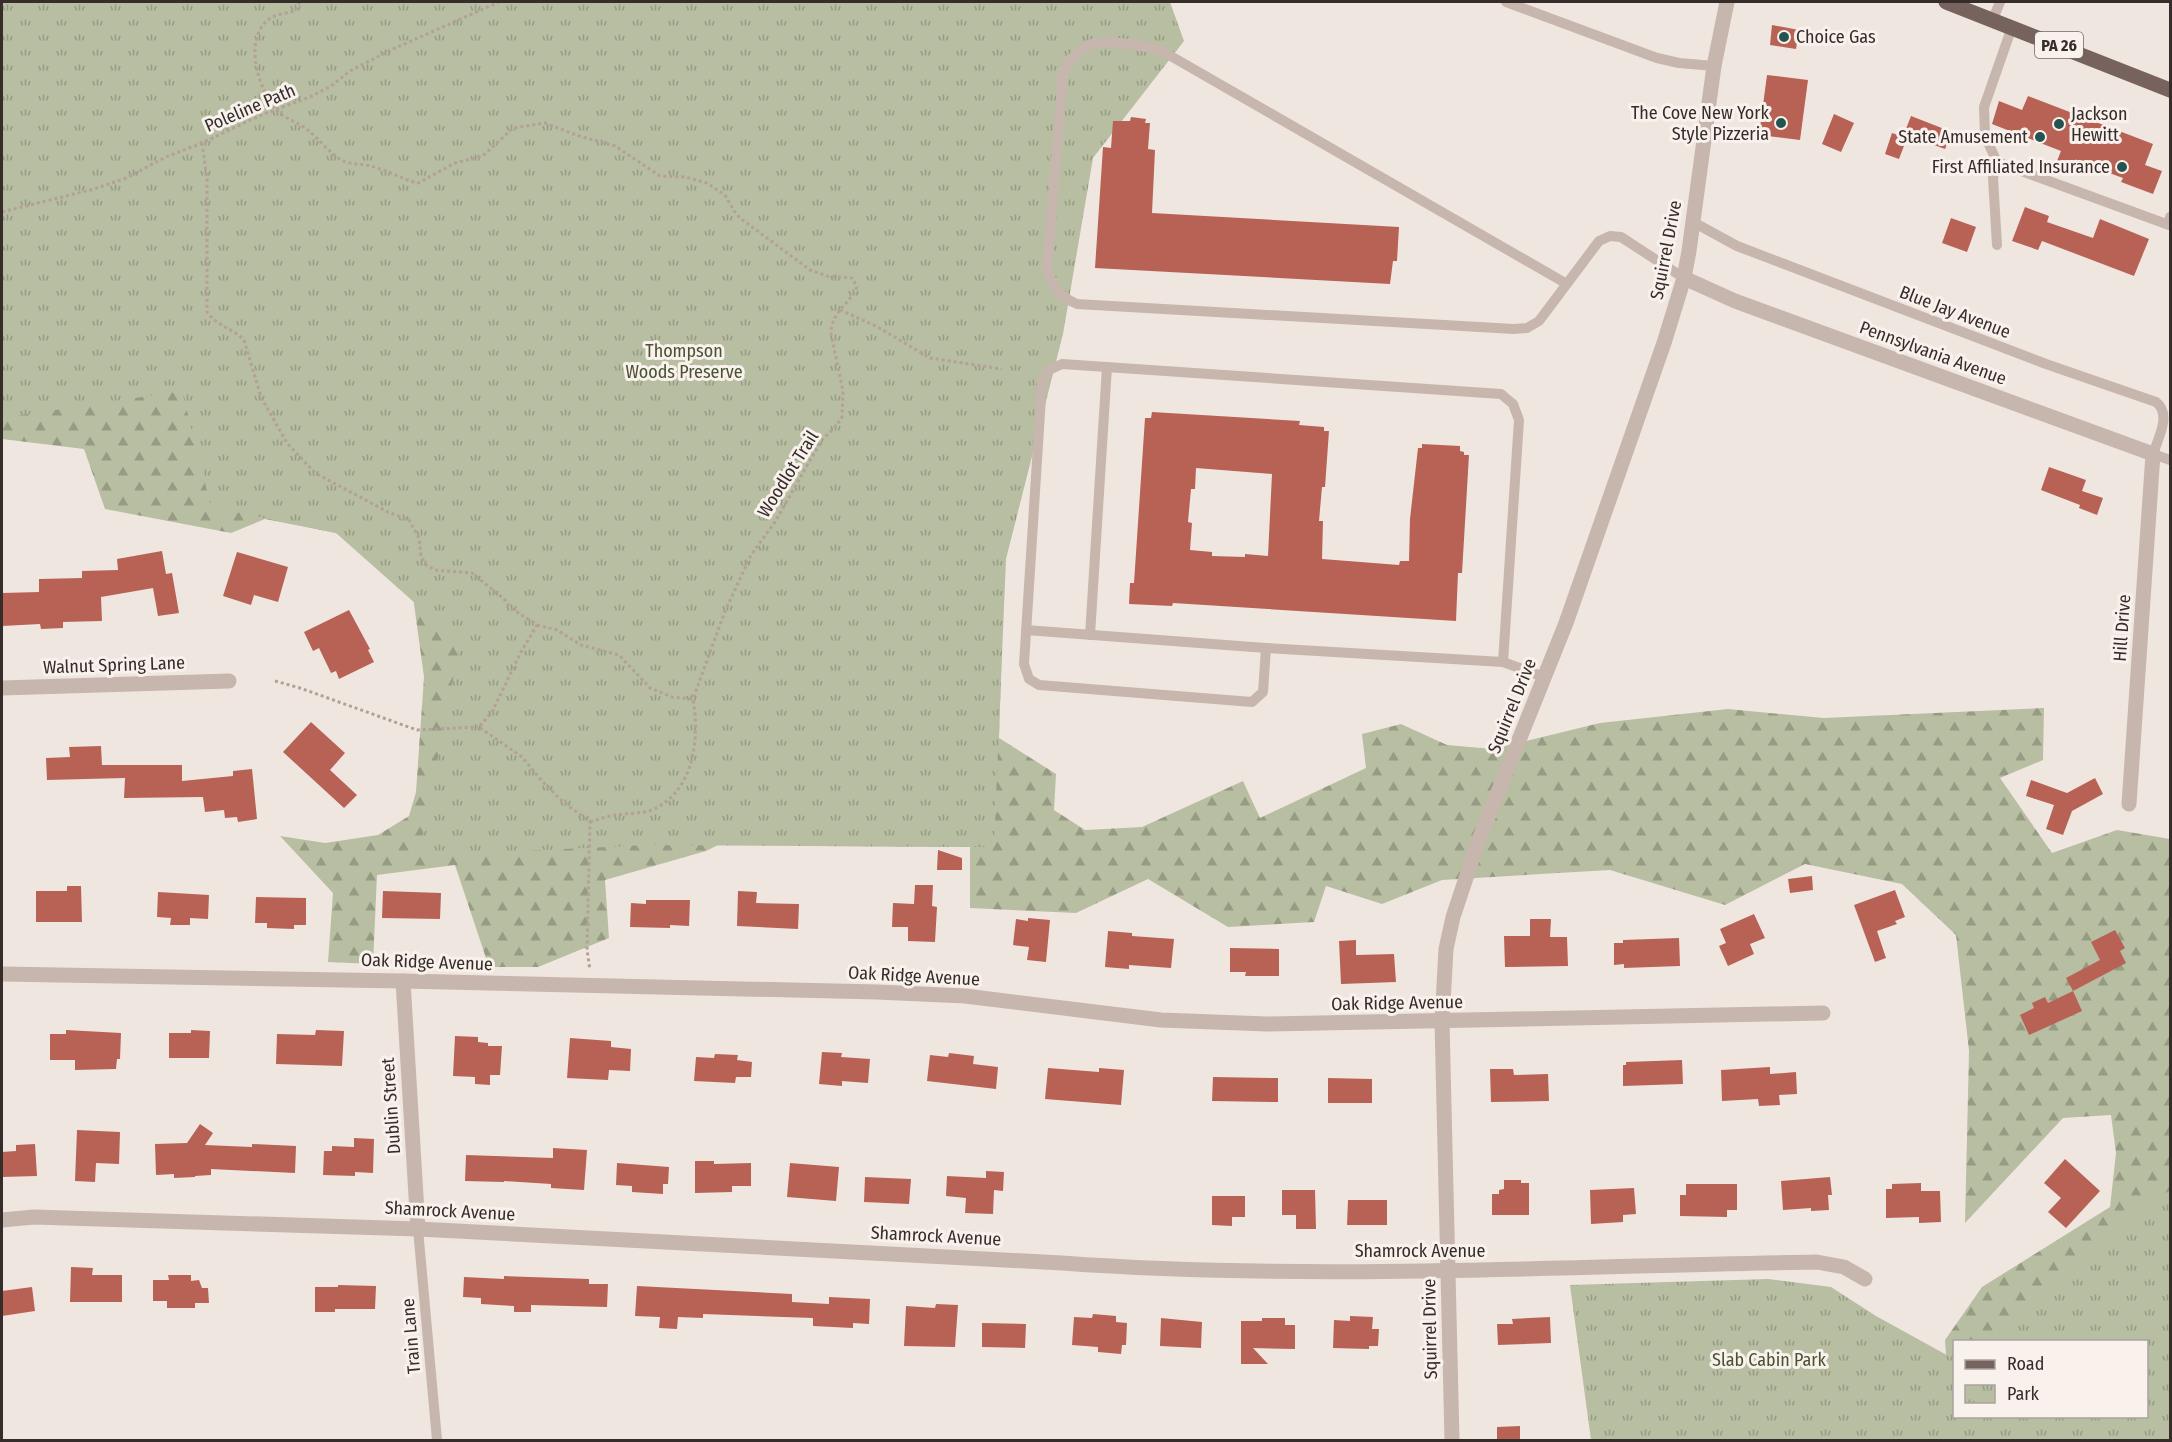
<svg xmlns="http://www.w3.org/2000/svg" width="2172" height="1442" viewBox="0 0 2172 1442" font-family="'Fira Sans Condensed',sans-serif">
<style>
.forest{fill:url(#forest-firs)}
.park{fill:url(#park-tufts)}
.building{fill:#b86256;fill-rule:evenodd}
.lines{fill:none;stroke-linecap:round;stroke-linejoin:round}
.path{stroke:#b3a097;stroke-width:3;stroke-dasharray:3 3;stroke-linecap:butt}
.service{stroke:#c7b6ad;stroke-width:10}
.minor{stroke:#c7b6ad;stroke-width:15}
.primary{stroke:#76635e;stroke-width:15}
.poi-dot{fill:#255350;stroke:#f8f1ec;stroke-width:2}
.labels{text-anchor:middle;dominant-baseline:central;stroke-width:6;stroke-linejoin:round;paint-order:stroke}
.shield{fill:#f8f1ec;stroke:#706865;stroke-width:1.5}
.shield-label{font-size:16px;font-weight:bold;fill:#362d2b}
.poi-label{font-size:18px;fill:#362d2b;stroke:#f8f1ec;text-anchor:end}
.street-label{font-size:18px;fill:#362d2b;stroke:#f8f1ec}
.park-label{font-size:18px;fill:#4a5231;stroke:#f8f1ec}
</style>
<defs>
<pattern id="forest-firs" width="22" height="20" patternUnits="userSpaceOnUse" patternTransform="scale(1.5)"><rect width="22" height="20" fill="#b8bea1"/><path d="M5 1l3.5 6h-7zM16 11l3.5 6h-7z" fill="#969b83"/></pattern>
<pattern id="park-tufts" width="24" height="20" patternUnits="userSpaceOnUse" patternTransform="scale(1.5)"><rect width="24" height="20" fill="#b8bea1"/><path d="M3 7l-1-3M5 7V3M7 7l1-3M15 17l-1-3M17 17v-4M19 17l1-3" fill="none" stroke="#969b83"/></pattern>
</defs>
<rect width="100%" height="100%" fill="#f0e6e0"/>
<!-- forest -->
<polygon class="forest" points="2,233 980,585 1002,645 999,738 1056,774 1054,810 1085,830 1142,827 1243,781 1260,818 1366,768 1362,734 1401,724 1447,745 1493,749 1600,723 1728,709 1824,718 2044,708 2043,760 2000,778 2052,853 2117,830 2170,839 2170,1281 2131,1341 1954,1342 1954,1378 1947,1369 1945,1340 1982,1287 2110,1207 2116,1153 2111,1115 2063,1118 1965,1223 1969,1051 1956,935 1902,884 1805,864 1725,905 1610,870 1442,880 1382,904 1326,886 1314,922 1228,927 1148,879 1076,913 970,908 970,847 818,846 790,809 706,851 605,880 609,938 538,967 489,967 455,865 377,875 373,964 328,962 333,893 280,836 325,843 378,835 409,816 416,792 424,677 411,582 336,533 265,519 231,533 105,509 84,449 2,439"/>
<!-- park -->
<g class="park">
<polygon points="2,2 1170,2 1184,41 1093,158 1063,334 1006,559 994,847 648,845 419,856 460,643 336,533 211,507 182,391 2,418"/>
<polygon points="2170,1191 2170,1440 1591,1440 1570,1285 1768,1279 1831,1287 1876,1316 1954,1359 1954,1416 2146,1416 2146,1342 1992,1341 2158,1196"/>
</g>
<!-- building -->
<g class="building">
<polygon points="1772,25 1799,30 1796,49 1770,45"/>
<polygon points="1767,75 1808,80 1800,140 1759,135"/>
<polygon points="2028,96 2153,144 2145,165 2162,171 2153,194 2121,182 2123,178 2082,163 2079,169 2057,161 2061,151 1992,124 1999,101 2022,110"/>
<polygon points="1834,114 1854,123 1841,152 1822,144"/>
<polygon points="1911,116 1952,132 1945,149 1904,134"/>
<polygon points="1131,117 1146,119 1145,123 1150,123 1148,149 1155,150 1152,213 1399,227 1397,261 1393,261 1390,284 1095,268 1103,147 1111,148 1113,121 1130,121"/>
<polygon points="1892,133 1907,138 1899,159 1885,154"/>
<polygon points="2025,207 2049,216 2047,222 2093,238 2100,219 2149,239 2134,276 2042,241 2038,250 2012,241"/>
<polygon points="1951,218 1976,227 1967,252 1942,243"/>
<path d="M1152,412L1300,421L1299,425L1324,427V431H1329L1325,487H1322L1319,521H1323L1322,559L1399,565L1400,561H1409L1410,519L1418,448H1422V444L1460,446V451L1464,452V455H1469L1462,573H1458L1456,621L1173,603L1172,606L1129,604L1130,583H1134L1145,418H1151ZM1196,468L1272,474L1268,556L1245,554V557L1212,556V552L1190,550L1192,523L1188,522L1191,489H1195Z"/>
<polygon points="2049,467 2086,480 2082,491 2103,498 2097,515 2079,508 2080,505 2041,490"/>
<polygon points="162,551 166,574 172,573 179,613 158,616 153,588 101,597 102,621 63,622 63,628 41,629 40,624 2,626 2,593 39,592 39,579 82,578 82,571 118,570 117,559"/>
<polygon points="237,552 288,567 278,602 254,595 251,605 223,596"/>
<polygon points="349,610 370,649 368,650 374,662 339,679 336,671 331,673 319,648 313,651 304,632"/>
<polygon points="311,722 345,753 330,770 357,795 344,808 283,752"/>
<polygon points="101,746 102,765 182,765 182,781 233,776 233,771 252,769 257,819 238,822 237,817 225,818 224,810 205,812 203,797 124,798 125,778 47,780 46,758 70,757 69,747"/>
<polygon points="2095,778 2103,794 2072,811 2063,835 2046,829 2054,805 2026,796 2031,780 2067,793"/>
<polygon points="938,850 962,858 962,870 937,870"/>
<polygon points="1812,876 1813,890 1790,893 1788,879"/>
<polygon points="915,885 933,885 932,906 937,907 935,942 908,941 908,927 892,927 893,903 914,904"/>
<polygon points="67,886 81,886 82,922 36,922 36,891 67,891"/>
<polygon points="1895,890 1905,917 1895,921 1897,924 1877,931 1886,958 1875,962 1854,905"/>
<polygon points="383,891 441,893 440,919 382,918"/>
<polygon points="738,891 757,892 756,903 799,904 798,929 737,926"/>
<polygon points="158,892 209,895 208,919 190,918 190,925 170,925 171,918 157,917"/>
<polygon points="256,897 306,898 306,925 294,925 294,929 267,928 267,923 255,923"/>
<polygon points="646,900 690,900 689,926 670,925 670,928 630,927 631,903 646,904"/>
<polygon points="1754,914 1765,938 1750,944 1754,954 1728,966 1719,946 1726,943 1720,929"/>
<polygon points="1028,918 1050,920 1046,962 1027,960 1029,947 1013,945 1016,919 1028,921"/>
<polygon points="1530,919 1551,919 1550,937 1567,937 1568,966 1505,967 1504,936 1530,936"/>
<polygon points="2115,930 2125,948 2120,951 2126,963 2073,991 2066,978 2100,960 2091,942"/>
<polygon points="1108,931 1132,933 1132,936 1174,939 1171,968 1129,965 1129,969 1105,967"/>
<polygon points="1679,938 1680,966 1624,968 1624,964 1614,965 1614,943 1623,943 1623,940"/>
<polygon points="1356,940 1356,955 1394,954 1396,982 1341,984 1339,941"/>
<polygon points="1230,948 1279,949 1279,976 1245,976 1246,972 1230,972"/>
<polygon points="2073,991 2082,1011 2029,1035 2020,1015 2034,1008 2032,1003 2045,997 2048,1003"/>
<polygon points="66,1030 121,1033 120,1059 117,1059 116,1069 75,1070 75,1060 50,1060 50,1034 66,1034"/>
<polygon points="191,1030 210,1031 209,1058 169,1058 169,1033 191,1033"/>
<polygon points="316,1030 344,1031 342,1066 276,1064 277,1034 315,1035"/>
<polygon points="455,1036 478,1037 478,1042 488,1043 488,1046 502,1046 500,1075 490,1075 490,1085 475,1084 475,1077 453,1076"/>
<polygon points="570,1038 611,1041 611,1047 631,1049 630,1071 609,1070 608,1080 567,1078"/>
<polygon points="822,1052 842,1053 841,1057 870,1059 868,1083 842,1081 842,1086 819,1084"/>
<polygon points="949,1053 974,1056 973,1064 998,1067 996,1089 927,1081 930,1055 948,1057"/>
<polygon points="715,1054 738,1055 737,1060 752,1062 751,1077 736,1077 735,1083 694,1081 696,1057 714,1058"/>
<polygon points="1682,1060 1683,1084 1623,1086 1623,1065 1626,1065 1626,1062"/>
<polygon points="1770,1067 1770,1074 1796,1072 1797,1094 1779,1095 1780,1105 1759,1106 1758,1099 1722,1101 1721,1070"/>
<polygon points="1048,1068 1099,1072 1099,1068 1124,1070 1121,1105 1045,1099"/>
<polygon points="1490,1069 1513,1069 1514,1075 1548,1074 1549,1101 1491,1102"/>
<polygon points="1213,1077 1278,1078 1278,1102 1212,1101"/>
<polygon points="1328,1078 1372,1079 1372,1103 1328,1103"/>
<polygon points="200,1124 213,1133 205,1145 252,1147 252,1144 296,1146 295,1173 211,1169 211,1175 195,1176 195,1177 174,1178 174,1174 156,1175 155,1144 187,1143"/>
<polygon points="77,1130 120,1132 119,1164 96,1163 95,1182 75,1181"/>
<polygon points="354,1138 374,1139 373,1173 355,1172 355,1176 323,1175 324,1151 332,1151 332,1146 354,1147"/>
<polygon points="35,1144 37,1176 2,1177 2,1152 16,1151 16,1145"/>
<polygon points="553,1148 587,1150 584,1190 551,1188 551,1184 504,1181 504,1182 465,1181 466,1155 553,1158"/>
<polygon points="2065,1159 2100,1191 2066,1228 2048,1212 2061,1198 2044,1183"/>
<polygon points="695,1161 714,1161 714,1164 751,1163 751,1186 732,1186 732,1192 695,1193"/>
<polygon points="617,1163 669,1167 668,1184 663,1184 663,1194 632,1192 632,1186 616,1185"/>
<polygon points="790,1163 839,1167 836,1201 787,1197"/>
<polygon points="986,1171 1004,1172 1003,1191 994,1190 993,1214 965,1213 966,1198 946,1196 947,1176 986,1178"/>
<polygon points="865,1177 911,1179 909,1204 864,1202"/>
<polygon points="1830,1177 1832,1195 1828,1195 1829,1210 1811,1211 1811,1208 1783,1210 1781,1181"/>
<polygon points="1504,1180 1521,1180 1521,1183 1529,1183 1529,1215 1492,1215 1492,1194 1499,1194 1499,1190 1504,1189"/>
<polygon points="1921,1183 1921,1191 1940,1191 1941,1222 1919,1223 1919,1217 1886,1218 1886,1189 1892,1189 1892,1184"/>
<polygon points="1686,1184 1737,1184 1737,1210 1727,1210 1727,1217 1680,1216 1680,1195 1686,1195"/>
<polygon points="1634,1188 1636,1214 1623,1215 1623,1222 1591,1224 1590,1190"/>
<polygon points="1282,1190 1315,1190 1316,1229 1296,1229 1296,1215 1282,1215"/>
<polygon points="1212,1196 1245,1196 1245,1217 1232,1217 1232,1226 1212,1225"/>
<polygon points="1348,1200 1387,1200 1387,1225 1347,1225"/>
<polygon points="71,1267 93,1268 92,1275 122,1275 122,1302 70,1302"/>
<polygon points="168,1275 191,1275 191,1281 199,1280 202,1288 208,1288 209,1303 195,1303 195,1308 167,1308 167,1301 153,1301 153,1280 169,1280"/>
<polygon points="504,1276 589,1279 589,1284 608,1284 607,1307 531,1305 531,1312 514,1312 514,1306 481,1304 481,1298 463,1297 464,1277 504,1279"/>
<polygon points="338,1285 376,1286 375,1309 335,1309 335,1312 315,1312 315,1287 338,1287"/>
<polygon points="637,1286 792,1294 792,1302 829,1304 829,1297 870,1299 869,1324 853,1323 853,1328 813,1326 813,1318 703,1314 703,1318 678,1317 677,1329 659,1328 660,1317 635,1316"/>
<polygon points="32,1287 35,1311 2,1316 2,1291"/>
<polygon points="936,1304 958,1305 955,1347 904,1346 906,1306 935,1308"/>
<polygon points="1093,1314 1116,1316 1116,1322 1127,1323 1126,1345 1122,1345 1121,1354 1098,1352 1098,1347 1072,1345 1074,1317 1092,1318"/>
<polygon points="1350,1316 1373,1317 1372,1329 1379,1329 1378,1346 1369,1346 1369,1349 1333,1348 1334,1320 1350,1321"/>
<polygon points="1550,1317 1551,1343 1498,1345 1497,1324 1513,1324 1512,1319"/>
<polygon points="1161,1318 1202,1322 1201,1348 1160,1346"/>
<polygon points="1262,1318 1285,1318 1285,1325 1295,1325 1295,1349 1253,1348 1268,1364 1241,1364 1241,1321 1262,1321"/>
<polygon points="982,1323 1026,1324 1025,1348 982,1347"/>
<polygon points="1520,1426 1520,1440 1497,1440 1497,1427"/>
</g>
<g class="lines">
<!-- path -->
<g class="path">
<path d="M300,2L295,11C287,13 276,14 269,19C243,39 258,86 274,108C282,118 299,122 309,131C320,140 330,154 343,161C351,164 358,164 366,165C384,168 400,179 418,183L455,163L478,157L485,154L513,128L545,123L576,135L615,146L660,176L685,177L707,183L725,195L734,211L740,218L810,270L827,276L852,278L857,287C849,305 831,312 831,334L843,391L842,417L836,426L821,441L775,522L751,555L725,611L693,699"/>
<path d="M202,143L207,179V312C217,326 232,328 244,340L261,397L287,443L315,473L388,512L409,520L419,538L421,555L425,564L435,570L472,573L504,599L511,608L537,625L521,652L492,712L479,727L522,757L541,780L562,801L590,822L587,950L590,970"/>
<polyline points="2,212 94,189 126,178 166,157 202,143 259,116 312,96 331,86 350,71 391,50 499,2"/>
<polyline points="840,310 876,326 930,358 1002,369"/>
<path d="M537,625L557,630L581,645L619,655L650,688L672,697L693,699C700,739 694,790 654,809C643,814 628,813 617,815C608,816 599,819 590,822"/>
<polyline points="275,681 300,688 417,730 478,727"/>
</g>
<!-- service -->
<g class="service">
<polyline points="1506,2 1657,58 1679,63 1714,66"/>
<polyline points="1993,19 2000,2"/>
<polyline points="2012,27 1984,107 1985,136 1997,162 2169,225 2170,217"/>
<polyline points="1997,162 1993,178 1997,245"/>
<path d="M1693,222L1737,246L2046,364L2156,402C2172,414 2158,438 2153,454L2170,460"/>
<path d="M1567,284L1162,51C1145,46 1114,40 1097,43C1081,45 1069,60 1063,73L1047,269C1054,289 1058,296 1077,304L1514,329L1527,328L1539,321L1599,241L1610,236L1621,237L1684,278"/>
<polyline points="1026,630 1266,648 1503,662 1544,677"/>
<polyline points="1090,635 1107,367"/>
<polyline points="1266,648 1263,692 1252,702 1039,685 1029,679 1024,664 1042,382 1049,370 1062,364 1501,394 1513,404 1519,420 1503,662"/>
<polyline points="418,1229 437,1440"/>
</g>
<!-- minor -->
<g class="minor">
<polyline points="1684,278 1735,301 2153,454 2129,804"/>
<polyline points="2,688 229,681"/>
<polyline points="2,974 403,981 877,992 965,996 1161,1020 1267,1024 1823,1013"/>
<polyline points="403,981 418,1229"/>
<path d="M2,1220L34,1217L418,1229L1062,1263C1313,1281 1566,1266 1817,1262L1844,1267L1865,1279"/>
<polyline points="1452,1440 1442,1022 1446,949 1453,917 1478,842 1566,623 1664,343 1684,278 1689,251 1714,66 1727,2"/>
</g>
<!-- primary -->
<polyline class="primary" points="1946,2 2170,90"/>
</g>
<!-- markers -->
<g class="poi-dot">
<circle cx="1784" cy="37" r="6"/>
<circle cx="1781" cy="123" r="6"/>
<circle cx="2059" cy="124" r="6"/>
<circle cx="2040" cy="137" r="6"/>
<circle cx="2122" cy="167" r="6"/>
</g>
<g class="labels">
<!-- shield labels -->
<rect class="shield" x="2035" y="32" width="48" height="26" rx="4.5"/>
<g class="shield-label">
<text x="2059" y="45">PA 26</text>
</g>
<!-- poi labels -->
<g class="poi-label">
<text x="1796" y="37" text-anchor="start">Choice Gas</text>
<text x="1769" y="113">The Cove New York<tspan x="1769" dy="21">Style Pizzeria</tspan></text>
<text x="2071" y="114" text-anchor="start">Jackson<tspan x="2071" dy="21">Hewitt</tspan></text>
<text x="2028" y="137">State Amusement</text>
<text x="2110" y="167">First Affiliated Insurance</text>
</g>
<!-- street labels -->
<g class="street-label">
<text transform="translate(250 108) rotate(-23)">Poleline Path</text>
<text transform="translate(1666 250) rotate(-79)">Squirrel Drive</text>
<text transform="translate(1955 312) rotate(21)">Blue Jay Avenue</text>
<text transform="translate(1933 353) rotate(20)">Pennsylvania Avenue</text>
<text transform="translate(788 474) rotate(-58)">Woodlot Trail</text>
<text transform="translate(2122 628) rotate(-86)">Hill Drive</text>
<text transform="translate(114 665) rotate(-2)">Walnut Spring Lane</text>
<text transform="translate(1512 706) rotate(-68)">Squirrel Drive</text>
<text transform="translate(427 962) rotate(2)">Oak Ridge Avenue</text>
<text transform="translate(914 976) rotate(3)">Oak Ridge Avenue</text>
<text transform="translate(1397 1003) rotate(-1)">Oak Ridge Avenue</text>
<text transform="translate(391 1106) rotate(-94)">Dublin Street</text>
<text transform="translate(450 1211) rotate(3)">Shamrock Avenue</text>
<text transform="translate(936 1236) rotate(3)">Shamrock Avenue</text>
<text x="1420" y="1251">Shamrock Avenue</text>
<text transform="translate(1430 1329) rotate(-91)">Squirrel Drive</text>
<text transform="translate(411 1336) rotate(-95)">Train Lane</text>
</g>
<!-- park labels -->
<g class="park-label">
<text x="684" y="351">Thompson<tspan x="684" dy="21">Woods Preserve</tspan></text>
<text x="1769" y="1360">Slab Cabin Park</text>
</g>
</g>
<!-- border -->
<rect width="2172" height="1442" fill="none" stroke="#362d2b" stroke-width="6"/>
<!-- legend -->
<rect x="1953" y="1340" width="195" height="78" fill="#f8f1ec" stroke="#aaa39f" stroke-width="1.5"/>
<rect x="1965" y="1360" width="30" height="9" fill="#76635e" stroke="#aaa39f" stroke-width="1.5"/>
<text x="2007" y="1370" font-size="18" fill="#362d2b">Road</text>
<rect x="1965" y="1385" width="30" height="18" fill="url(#park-tufts)" stroke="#aaa39f" stroke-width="1.5"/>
<text x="2007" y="1400" font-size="18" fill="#362d2b">Park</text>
</svg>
